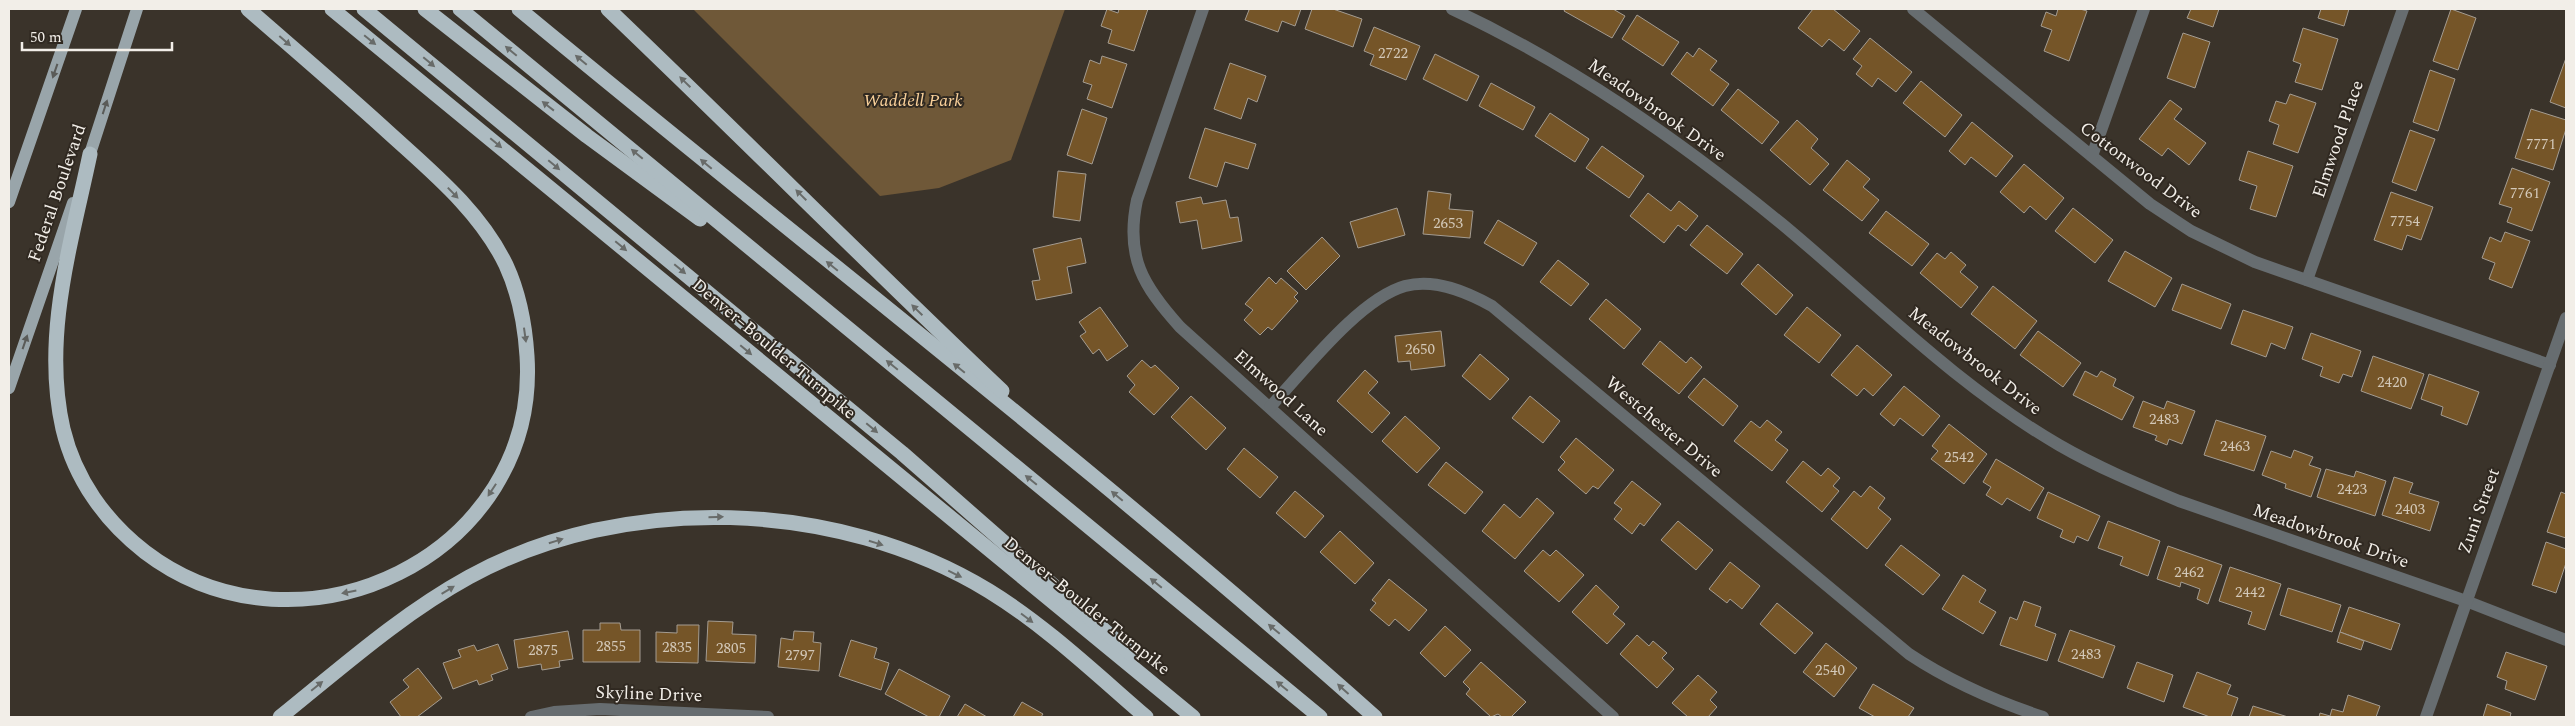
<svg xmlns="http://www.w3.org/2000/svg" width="2575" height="726" viewBox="0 0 2575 726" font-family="Spectral,serif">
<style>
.green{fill:#6f5838}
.building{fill:#755528;stroke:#a49c91}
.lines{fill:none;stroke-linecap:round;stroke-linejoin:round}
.minor{stroke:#676d70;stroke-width:12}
.tertiary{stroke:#676d70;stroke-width:12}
.primary{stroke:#99a5aa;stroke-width:12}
.motorway{stroke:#adbbc1;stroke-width:15}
.oneway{fill:#686b69}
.oneway2{fill:#5a5b58}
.labels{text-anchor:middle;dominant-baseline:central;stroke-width:4;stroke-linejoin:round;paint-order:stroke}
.number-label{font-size:15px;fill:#d3c8b8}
.park-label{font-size:18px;font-style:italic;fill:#f9d09a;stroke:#302921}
.street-label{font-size:18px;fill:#f2eee8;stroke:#302921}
</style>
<rect width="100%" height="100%" fill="#3a332a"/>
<!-- green -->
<polygon class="green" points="693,9 1065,9 1011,160 939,188 880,196"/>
<!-- building -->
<g class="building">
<polygon points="1107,9 1118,13 1119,9 1148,9 1134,51 1108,43 1112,30 1101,26"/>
<polygon points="1246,9 1301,9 1295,26 1282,21 1278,32 1245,20 1249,10"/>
<polygon points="1312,9 1333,9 1362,19 1353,47 1305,29"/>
<polygon points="1565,9 1613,9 1625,16 1612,38 1564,11"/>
<polygon points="1813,9 1833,9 1860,31 1844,51 1829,39 1822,47 1798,28"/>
<polygon points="2058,9 2080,9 2087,11 2069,61 2044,51 2052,30 2041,26 2046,12 2056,16"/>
<polygon points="2191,9 2219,9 2213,27 2187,18"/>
<polygon points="2321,9 2349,9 2344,26 2318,18"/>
<polygon points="2451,9 2476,18 2458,70 2433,61"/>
<polygon points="1637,15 1679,42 1663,66 1622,39"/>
<polygon points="1374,27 1420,46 1406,80 1370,65 1374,55 1364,51"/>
<polygon points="2303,28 2338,39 2322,90 2295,82 2301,64 2293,61"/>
<polygon points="2183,33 2210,42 2195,88 2167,78"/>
<polygon points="1870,38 1912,72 1896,92 1878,78 1872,87 1856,74 1862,66 1853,59"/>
<polygon points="1699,48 1717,61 1710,70 1729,84 1713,106 1671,74 1687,52 1693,57"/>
<polygon points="1435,54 1479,76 1467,101 1423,79"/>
<polygon points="1102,56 1127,64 1112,108 1087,99 1092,85 1083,82 1090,60 1100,64"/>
<polygon points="2566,58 2566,108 2550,102"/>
<polygon points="1230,63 1266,76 1257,102 1248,98 1241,119 1214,109"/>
<polygon points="2430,70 2455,79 2438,131 2413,122"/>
<polygon points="1921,81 1962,115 1945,137 1903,103"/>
<polygon points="1491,83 1535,107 1523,130 1479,106"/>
<polygon points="1738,89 1779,122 1762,144 1721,110"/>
<polygon points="2290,94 2316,103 2298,153 2273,144 2279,125 2269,121 2276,101 2286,104"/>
<polygon points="2170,100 2182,109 2174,119 2206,143 2189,165 2168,148 2162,156 2139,139"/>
<polygon points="1082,109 1107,118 1092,164 1067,155"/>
<polygon points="2531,109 2566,120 2566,129 2553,170 2515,158"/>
<polygon points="1550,113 1589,139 1575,162 1535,136"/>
<polygon points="1797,120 1818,139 1811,148 1829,164 1810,185 1770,150"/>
<polygon points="1972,122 2013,156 1996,177 1971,157 1965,165 1949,151"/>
<polygon points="1205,128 1256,144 1248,169 1225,162 1217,187 1189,178"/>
<polygon points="2410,130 2435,139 2416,191 2392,182"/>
<polygon points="1602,146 1644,176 1629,198 1586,168"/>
<polygon points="2248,151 2293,166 2276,217 2250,209 2257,186 2239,180"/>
<polygon points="1847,160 1870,179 1863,187 1879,200 1862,221 1823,190"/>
<polygon points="2024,164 2064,198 2046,220 2030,206 2024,213 2000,192"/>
<polygon points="2512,168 2550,182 2532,231 2507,222 2512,208 2499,204"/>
<polygon points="1058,171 1086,174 1080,221 1053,217"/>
<polygon points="1428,191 1451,194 1449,209 1473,211 1470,238 1423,234"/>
<polygon points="2391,192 2433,207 2421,240 2407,235 2402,250 2374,240"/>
<polygon points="1648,193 1671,211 1679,201 1698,216 1686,231 1678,225 1664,243 1630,216"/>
<polygon points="1201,197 1203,204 1226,200 1230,218 1238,217 1242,241 1202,249 1197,220 1180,223 1176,202"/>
<polygon points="1397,208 1405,235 1358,248 1350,222"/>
<polygon points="2073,208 2113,240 2095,263 2055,231"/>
<polygon points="1886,211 1929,244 1912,266 1869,233"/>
<polygon points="1498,220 1537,243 1523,266 1484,243"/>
<polygon points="1707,225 1743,254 1727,274 1690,245"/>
<polygon points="2505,232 2530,241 2512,288 2489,279 2495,263 2482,258 2490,237 2501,242"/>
<polygon points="1322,237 1340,256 1306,290 1287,271"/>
<polygon points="1081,238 1086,263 1067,267 1072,293 1036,300 1032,281 1040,280 1033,249"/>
<polygon points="2125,251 2172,278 2155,307 2108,281"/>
<polygon points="1951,252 1966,265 1960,272 1978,287 1961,308 1920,273 1937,253 1945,259"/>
<polygon points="1558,260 1589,284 1571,306 1540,282"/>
<polygon points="1758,264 1793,295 1776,315 1741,284"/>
<polygon points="1269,277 1276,284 1281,278 1298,293 1294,297 1298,301 1272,330 1268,327 1260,335 1244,320 1253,310 1245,304"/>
<polygon points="2182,284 2231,304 2221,329 2172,310"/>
<polygon points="1993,286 2037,321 2015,349 1971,314"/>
<polygon points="1606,299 1641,329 1624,349 1589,319"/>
<polygon points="1100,307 1128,346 1107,361 1099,349 1093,354 1080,336 1086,332 1079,322"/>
<polygon points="1807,307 1841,335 1819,363 1784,335"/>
<polygon points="2243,310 2293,327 2285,349 2271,343 2266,357 2231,344"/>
<polygon points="1441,331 1445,366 1411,370 1410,361 1398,362 1395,336"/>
<polygon points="2038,331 2081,363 2063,387 2020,355"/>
<polygon points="2311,333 2361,351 2352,377 2343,374 2339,383 2320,376 2323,367 2302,359"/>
<polygon points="1660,341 1686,363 1691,357 1702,367 1679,394 1642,364"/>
<polygon points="1857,345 1892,375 1873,396 1864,388 1857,396 1831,375"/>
<polygon points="1480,354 1509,379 1490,400 1462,376"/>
<polygon points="2373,356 2424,374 2411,409 2361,391"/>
<polygon points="1142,360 1151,368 1155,365 1179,388 1154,415 1129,392 1135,385 1127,376"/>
<polygon points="1365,370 1378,382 1368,393 1390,413 1372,433 1337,401"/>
<polygon points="2085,371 2097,377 2101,371 2116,379 2113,386 2134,397 2122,420 2073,395"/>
<polygon points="2429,374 2479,392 2467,425 2441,415 2443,407 2421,399"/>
<polygon points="1704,378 1738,406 1723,426 1688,397"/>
<polygon points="1904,386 1940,416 1923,436 1900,418 1894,426 1880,414"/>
<polygon points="1191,396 1226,428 1206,450 1171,417"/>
<polygon points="1530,396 1560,421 1543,443 1512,418"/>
<polygon points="2143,401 2164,409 2167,401 2195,411 2182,444 2169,439 2167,445 2155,440 2157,436 2133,427"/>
<polygon points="1405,416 1440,448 1417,473 1382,441"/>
<polygon points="1767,420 1782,432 1775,440 1788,450 1772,471 1734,441 1751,421 1760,428"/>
<polygon points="2216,420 2266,436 2254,471 2204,455"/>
<polygon points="1949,424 1987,454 1964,484 1931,459 1938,451 1932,446"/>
<polygon points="1576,438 1614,470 1598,489 1593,486 1586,494 1558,470 1565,462 1560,457"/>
<polygon points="1244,448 1278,477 1260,498 1227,469"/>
<polygon points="2294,450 2313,457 2309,465 2321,469 2311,497 2285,488 2286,484 2262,475 2271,451 2291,458"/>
<polygon points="1996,459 2044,488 2030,511 2007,498 2002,505 1986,495 1991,487 1983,482"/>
<polygon points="1803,461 1821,476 1828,468 1840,478 1833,486 1839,491 1822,512 1786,482"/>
<polygon points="1446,462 1483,492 1465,514 1428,485"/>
<polygon points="2326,469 2354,477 2356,471 2386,481 2375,516 2317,497"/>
<polygon points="2394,477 2413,483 2409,493 2439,502 2430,531 2382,515"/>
<polygon points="1632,481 1661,504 1644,526 1640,523 1632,534 1614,519 1622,509 1614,503"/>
<polygon points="1870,486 1885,498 1878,508 1891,519 1867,549 1831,519 1854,491 1861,497"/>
<polygon points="1295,491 1324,516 1305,538 1276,513"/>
<polygon points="2048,492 2100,516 2088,541 2077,536 2074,543 2060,537 2063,530 2037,518"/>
<polygon points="2561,492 2566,494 2566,538 2547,532"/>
<polygon points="1537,498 1554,513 1515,559 1482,531 1504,504 1520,518"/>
<polygon points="1678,521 1713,550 1696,570 1661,540"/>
<polygon points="2108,521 2160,541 2148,576 2120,565 2123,557 2098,548"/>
<polygon points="1340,531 1374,563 1355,584 1320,552"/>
<polygon points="2546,542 2566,549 2566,563 2556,593 2532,585"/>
<polygon points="1901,545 1940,575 1923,595 1885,565"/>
<polygon points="2168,546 2222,565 2208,604 2197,599 2200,589 2181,582 2180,587 2157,579"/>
<polygon points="1543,550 1550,556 1556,550 1584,575 1559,602 1524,571"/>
<polygon points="1730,562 1760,586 1742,609 1730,599 1727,603 1709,589"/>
<polygon points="2230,567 2281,584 2265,630 2248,624 2252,612 2219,601"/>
<polygon points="1963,575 1986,590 1979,602 1996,612 1983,634 1942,609"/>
<polygon points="1389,579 1427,610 1409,631 1395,619 1389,626 1370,610 1376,603 1372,600"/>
<polygon points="1596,585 1619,607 1613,614 1625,624 1607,644 1572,612"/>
<polygon points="2288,588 2341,605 2332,632 2280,615"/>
<polygon points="2024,601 2041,607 2035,626 2056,634 2047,661 2000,645 2010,617 2017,620"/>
<polygon points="1777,603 1813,633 1795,654 1760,624"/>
<polygon points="2349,607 2400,624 2391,650 2340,632"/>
<polygon points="708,621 733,622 732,634 756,635 755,663 706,661"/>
<polygon points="600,623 620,623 621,630 640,630 640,662 583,662 583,630 600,630"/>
<polygon points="677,625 699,625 698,663 656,662 656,632 677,633"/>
<polygon points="1445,626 1471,650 1445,677 1420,653"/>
<polygon points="2070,630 2115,646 2103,678 2058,661"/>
<polygon points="568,631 573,659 559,661 560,667 542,670 541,664 518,668 514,640"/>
<polygon points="794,631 814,632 813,642 821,643 819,671 778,667 781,638 793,640"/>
<polygon points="2340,632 2364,641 2361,650 2337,642"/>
<polygon points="1637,635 1649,646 1653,641 1667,653 1662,658 1674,669 1657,688 1620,654"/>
<polygon points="851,640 877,648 874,658 889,663 881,690 839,676"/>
<polygon points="1826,643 1857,668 1834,697 1803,672"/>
<polygon points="498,644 508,669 491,675 493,680 479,685 477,680 453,689 443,663 461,657 458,650 474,645 477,651"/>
<polygon points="2506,652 2547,666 2535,700 2505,689 2507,681 2497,677"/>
<polygon points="1481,662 1526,702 1511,717 1502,717 1498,714 1491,717 1466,694 1470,689 1463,682"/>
<polygon points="2137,662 2173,675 2164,702 2127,688"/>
<polygon points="418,668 442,698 417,717 401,717 390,702 409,687 403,680"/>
<polygon points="899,669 950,696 939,717 929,717 885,694"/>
<polygon points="2197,672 2231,685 2227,694 2238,698 2231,717 2210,717 2183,707"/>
<polygon points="1698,675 1717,692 1710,700 1717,707 1708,717 1688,717 1672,703"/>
<polygon points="1873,684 1914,708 1908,717 1875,717 1859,708"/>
<polygon points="2348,695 2380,706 2376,717 2319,717 2320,713 2330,716 2332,709 2343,712"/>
<polygon points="1022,702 1043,714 1041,717 1013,717"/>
<polygon points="965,704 987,717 957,717"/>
<polygon points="2487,704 2511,713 2510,717 2483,717"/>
<polygon points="2253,706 2288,717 2249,717"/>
</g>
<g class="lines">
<!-- minor -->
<g class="minor">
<path d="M1203,9L1137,200C1125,257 1143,286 1180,327L1613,717"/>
<path d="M1452,9C1572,65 1679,140 1782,224C1872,299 1957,386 2059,445C2097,467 2138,484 2179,501L2466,601L2566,640"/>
<polyline points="1913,9 2150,204 2191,231 2255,262 2550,365"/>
<polyline points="2092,156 2144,9"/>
<polyline points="2307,280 2403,9"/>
<path d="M1270,407C1304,371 1359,299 1405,286C1435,278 1467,292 1492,306L1909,654C1951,682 1995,701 2043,717"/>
<polyline points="531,717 554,712 600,709 768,717"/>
</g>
<!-- tertiary -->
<polyline class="tertiary" points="2426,717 2566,318"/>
<!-- primary -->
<g class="primary">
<polyline points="87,163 137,9"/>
<polyline points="9,202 76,9"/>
<polyline points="9,388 73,203"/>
</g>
<!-- motorway -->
<g class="motorway">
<polyline points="332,9 1193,717"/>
<polyline points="364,9 902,453 1130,653"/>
<polyline points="425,9 587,136 700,219"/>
<polyline points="460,9 1320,717"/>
<path d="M519,9C804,245 1099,471 1375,717"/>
<path d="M608,9C740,135 869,265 1002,391"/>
<path d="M90,154C71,244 42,337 63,429C75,479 105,521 145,552C300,670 540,555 527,356C525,325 519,293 506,265C480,211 432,172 388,132C342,90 295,50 248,9"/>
<path d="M280,717C341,668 400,615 469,577C624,492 838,499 989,591C1046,626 1096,674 1146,717"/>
</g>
</g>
<!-- one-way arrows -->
<defs><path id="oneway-solid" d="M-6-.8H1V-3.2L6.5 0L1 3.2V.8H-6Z" transform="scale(1.25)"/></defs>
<g class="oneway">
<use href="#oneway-solid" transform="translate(370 40) rotate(39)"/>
<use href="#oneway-solid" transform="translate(285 41) rotate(41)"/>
<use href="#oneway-solid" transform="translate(511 51) rotate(-140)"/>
<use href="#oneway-solid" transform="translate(581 60) rotate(-140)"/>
<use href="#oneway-solid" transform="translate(429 62) rotate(40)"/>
<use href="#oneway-solid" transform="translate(685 82) rotate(-136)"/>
<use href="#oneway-solid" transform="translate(548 106) rotate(-142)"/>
<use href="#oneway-solid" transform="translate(496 143) rotate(40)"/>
<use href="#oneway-solid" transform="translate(637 154) rotate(-140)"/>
<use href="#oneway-solid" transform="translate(706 164) rotate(-140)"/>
<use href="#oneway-solid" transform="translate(554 165) rotate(40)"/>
<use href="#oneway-solid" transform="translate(453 193) rotate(46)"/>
<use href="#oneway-solid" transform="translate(801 195) rotate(-135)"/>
<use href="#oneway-solid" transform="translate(621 246) rotate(40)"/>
<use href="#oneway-solid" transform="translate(832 266) rotate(-141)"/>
<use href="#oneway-solid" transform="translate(680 269) rotate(40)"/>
<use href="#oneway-solid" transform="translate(917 310) rotate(-136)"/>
<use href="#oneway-solid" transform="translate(525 335) rotate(82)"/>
<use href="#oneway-solid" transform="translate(746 350) rotate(40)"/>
<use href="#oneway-solid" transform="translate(892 365) rotate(-141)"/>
<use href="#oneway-solid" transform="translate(959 368) rotate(-141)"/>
<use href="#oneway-solid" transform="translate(872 428) rotate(40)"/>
<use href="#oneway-solid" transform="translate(1031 480) rotate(-141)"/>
<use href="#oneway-solid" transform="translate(492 490) rotate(123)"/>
<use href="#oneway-solid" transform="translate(1117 496) rotate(-140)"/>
<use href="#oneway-solid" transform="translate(716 517) rotate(-1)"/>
<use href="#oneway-solid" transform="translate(556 541) rotate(-17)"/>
<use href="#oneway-solid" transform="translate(876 543) rotate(17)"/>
<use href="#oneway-solid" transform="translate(955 574) rotate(26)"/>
<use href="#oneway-solid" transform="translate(1156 583) rotate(-141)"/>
<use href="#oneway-solid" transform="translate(448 590) rotate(-31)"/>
<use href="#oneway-solid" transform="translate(349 592) rotate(169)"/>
<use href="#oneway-solid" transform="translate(1027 618) rotate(37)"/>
<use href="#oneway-solid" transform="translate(1274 629) rotate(-140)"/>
<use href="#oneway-solid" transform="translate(317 686) rotate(-39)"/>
<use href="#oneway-solid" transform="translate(1282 686) rotate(-141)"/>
<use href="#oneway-solid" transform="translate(1343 689) rotate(-138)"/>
</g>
<g class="oneway2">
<use href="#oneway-solid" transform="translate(55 71) rotate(109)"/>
<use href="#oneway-solid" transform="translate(105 107) rotate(-72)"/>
<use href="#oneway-solid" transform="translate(25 342) rotate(-71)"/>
</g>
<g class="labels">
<!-- number labels -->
<g class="number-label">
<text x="1393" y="53">2722</text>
<text x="2541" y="144">7771</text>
<text x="2525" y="193">7761</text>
<text x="2405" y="221">7754</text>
<text x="1448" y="223">2653</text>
<text x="1420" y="349">2650</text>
<text x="2392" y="382">2420</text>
<text x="2164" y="419">2483</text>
<text x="2235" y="446">2463</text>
<text x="1959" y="457">2542</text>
<text x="2352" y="489">2423</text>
<text x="2410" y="509">2403</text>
<text x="2189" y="572">2462</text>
<text x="2250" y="592">2442</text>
<text x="611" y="646">2855</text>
<text x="677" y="647">2835</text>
<text x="731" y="648">2805</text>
<text x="543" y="650">2875</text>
<text x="2086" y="654">2483</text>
<text x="800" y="655">2797</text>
<text x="1830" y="670">2540</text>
</g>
<!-- park labels -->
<g class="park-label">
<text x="913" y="100">Waddell Park</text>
</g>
<!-- street labels -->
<g class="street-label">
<text transform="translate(1657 110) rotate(35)">Meadowbrook Drive</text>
<text transform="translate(2338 139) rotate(-71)">Elmwood Place</text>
<text transform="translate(2141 170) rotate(37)">Cottonwood Drive</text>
<text transform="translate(57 193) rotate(-71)">Federal Boulevard</text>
<text transform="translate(774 349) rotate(40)">Denver–Boulder Turnpike</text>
<text transform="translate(1975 361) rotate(38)">Meadowbrook Drive</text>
<text transform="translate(1281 393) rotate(42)">Elmwood Lane</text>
<text transform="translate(1664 427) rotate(40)">Westchester Drive</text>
<text transform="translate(2479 511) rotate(-70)">Zuni Street</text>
<text transform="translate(2331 536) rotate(19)">Meadowbrook Drive</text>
<text transform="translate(1087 606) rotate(39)">Denver–Boulder Turnpike</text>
<text transform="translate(649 694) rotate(2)">Skyline Drive</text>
</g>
</g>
<!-- border -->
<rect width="2575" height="726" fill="none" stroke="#f2eee8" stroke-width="20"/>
<!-- scale -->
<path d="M22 42v8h150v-8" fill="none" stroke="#f2eee8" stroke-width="2.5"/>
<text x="30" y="42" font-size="15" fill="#f2eee8" stroke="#302921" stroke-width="4" paint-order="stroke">50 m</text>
</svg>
